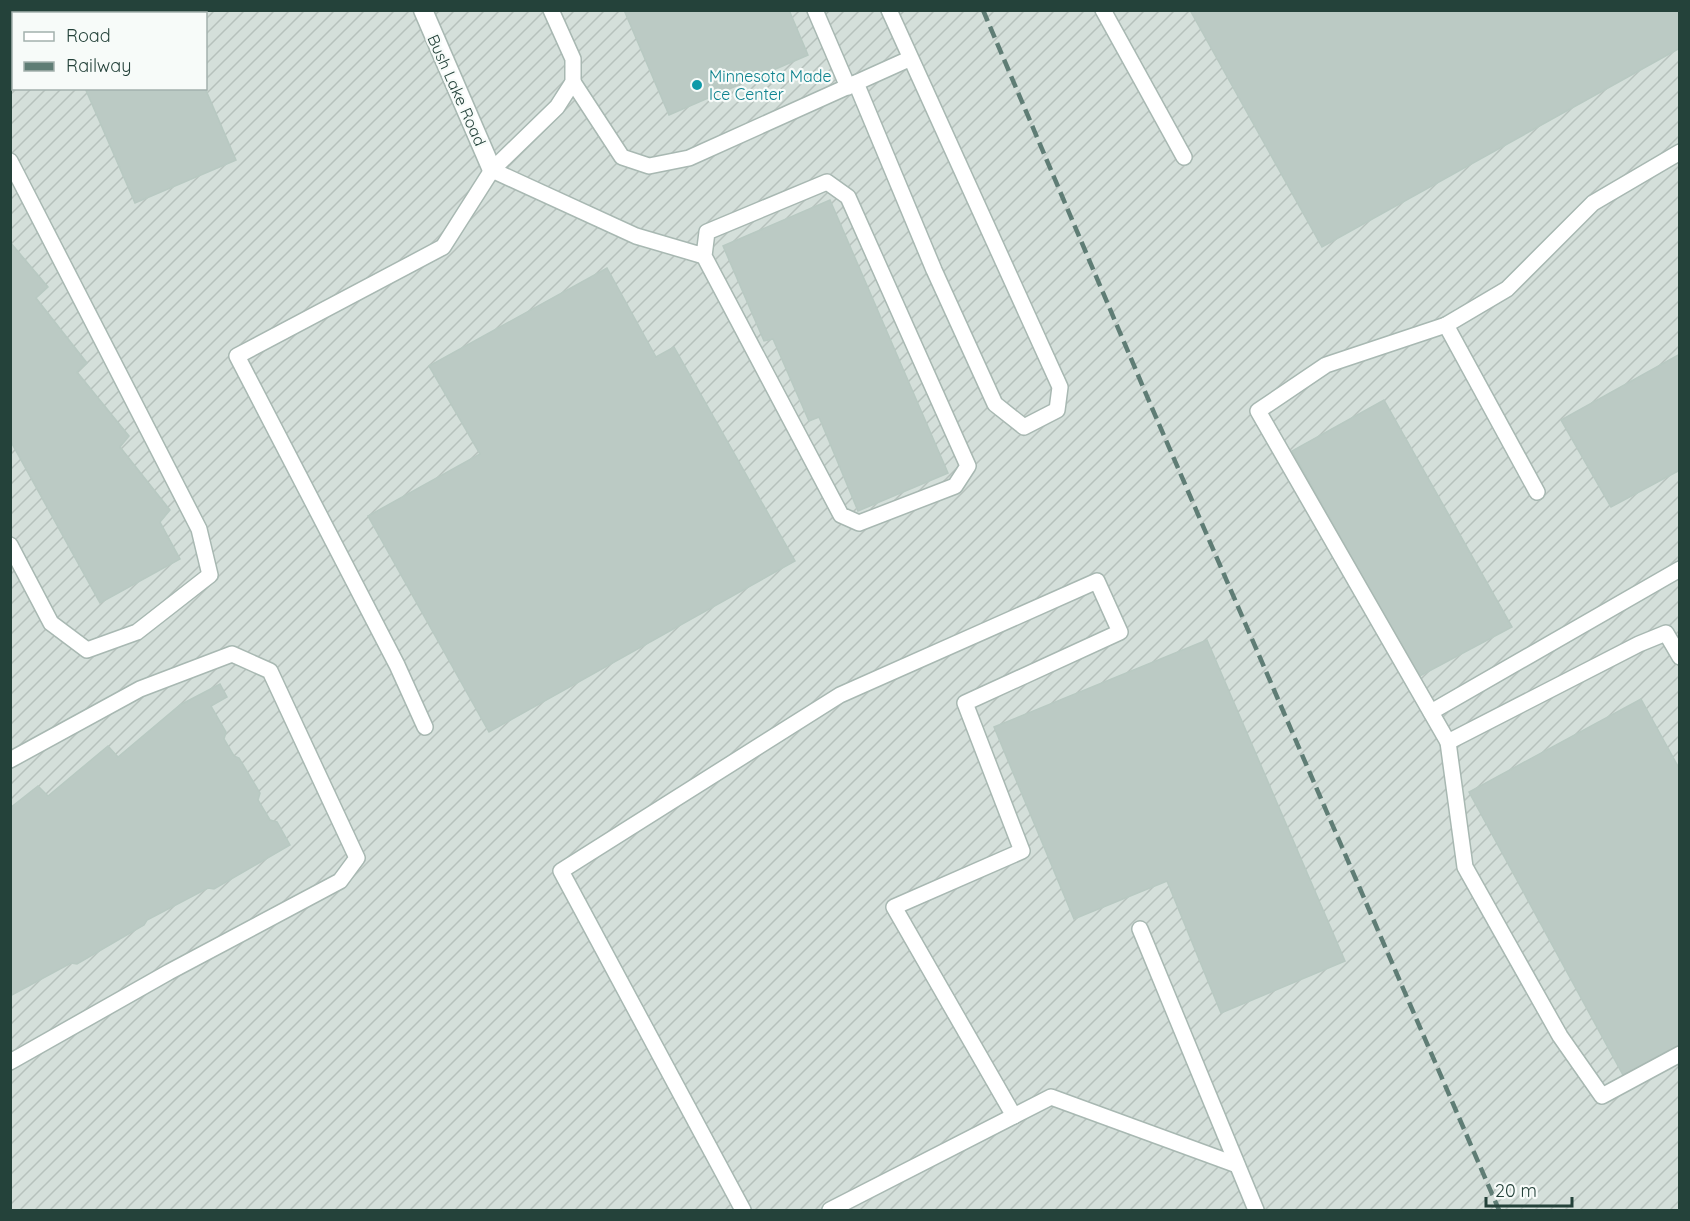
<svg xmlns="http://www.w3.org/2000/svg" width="1690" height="1221" viewBox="0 0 1690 1221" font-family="Quicksand,sans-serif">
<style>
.industrial{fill:url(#industrial-furrows);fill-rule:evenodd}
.building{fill:#bbcac4;stroke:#b8c9c2;stroke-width:1.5}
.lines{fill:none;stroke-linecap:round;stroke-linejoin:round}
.lane-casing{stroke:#a8b8b2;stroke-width:18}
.street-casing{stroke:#a8b8b2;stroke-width:21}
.lane{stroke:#fff;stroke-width:15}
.street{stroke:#fff;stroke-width:18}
.rail{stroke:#5f7d75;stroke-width:4.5;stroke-dasharray:12 6;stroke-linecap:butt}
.culture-dot{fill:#0f9aa8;stroke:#f7fbf9;stroke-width:2}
.labels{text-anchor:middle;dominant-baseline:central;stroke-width:4.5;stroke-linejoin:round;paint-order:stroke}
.culture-label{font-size:16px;fill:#0d838f;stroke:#f7fbf9;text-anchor:start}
.street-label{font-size:16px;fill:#24423a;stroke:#f7fbf9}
</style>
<defs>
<pattern id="industrial-furrows" width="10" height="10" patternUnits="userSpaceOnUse" patternTransform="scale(1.5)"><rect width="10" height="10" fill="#d4dfda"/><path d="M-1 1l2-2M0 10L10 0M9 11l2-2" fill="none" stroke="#b6c1bc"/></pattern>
</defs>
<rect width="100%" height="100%" fill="#e6efeb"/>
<!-- industrial -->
<path class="industrial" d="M11,11H1679V1210H11ZM14,14H206V88H14Z"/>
<!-- building -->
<g class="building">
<polygon points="51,10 195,10 196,14 53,14"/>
<polygon points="624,10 789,10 808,55 669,115"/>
<polygon points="1190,10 1680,10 1680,48 1322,247"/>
<polygon points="85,88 205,88 236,160 135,203"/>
<polygon points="830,200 948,473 858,511 819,417 809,421 773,339 764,341 723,246"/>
<polygon points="10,242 48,287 36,298 87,363 77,372 129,436 120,447 170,510 160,522 180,559 100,603 10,440"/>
<polygon points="607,268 656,357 674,347 795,561 489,732 368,516 480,454 429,366"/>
<polygon points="1680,354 1680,470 1611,507 1561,420"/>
<polygon points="1384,400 1512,627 1418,677 1292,451"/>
<polygon points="1207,640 1345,961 1221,1013 1167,881 1074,919 994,727"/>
<polygon points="220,684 227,697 211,706 226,732 224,739 234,756 239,758 260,793 258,800 270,820 277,822 290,845 214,889 208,888 147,920 144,925 77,964 71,963 10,996 10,808 38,786 48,796 108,746 118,757 180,705"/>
<polygon points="1641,699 1680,770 1680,1045 1623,1075 1469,792"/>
</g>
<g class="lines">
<defs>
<g id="lane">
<polyline points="815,10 848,87"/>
<polyline points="1103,10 1184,157"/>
<polyline points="573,82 622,157 649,166 689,158 909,59"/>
<polyline points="856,83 934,270 995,404 1024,427 1057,410 1060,387 889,10"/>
<polyline points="10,161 199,529 210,575 137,632 87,650 51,623 10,545"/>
<polyline points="492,170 636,236 704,256 841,515 859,523 955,486 968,466 848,197 827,182 707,232 704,256"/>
<polyline points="1446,325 1326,365 1258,411 1448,742 1639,644 1666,633 1680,657"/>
<polyline points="1537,492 1446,325 1507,289 1593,203 1680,152"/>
<polyline points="1431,712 1680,569"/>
<polyline points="425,727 397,665 237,356 443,247 492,170 557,107 573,82 573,59 551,10"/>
<polyline points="1448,742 1465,867 1560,1036 1602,1096 1680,1054"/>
<polyline points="10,760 140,689 232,654 270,671 357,858 340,881 169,972 10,1062"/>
<polyline points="1140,929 1256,1210"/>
<polyline points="743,1210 561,871 840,695 1097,581 1120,632 965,703 1022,851 894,907 1014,1116"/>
<polyline points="830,1210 1051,1097 1237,1165"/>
</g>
<polyline id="street" points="423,10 492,170"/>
</defs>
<!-- lane casing -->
<use href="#lane" class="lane-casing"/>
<!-- street casing -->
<use href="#street" class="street-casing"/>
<!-- lane -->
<use href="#lane" class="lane"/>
<!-- street -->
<use href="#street" class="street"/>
<!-- rail -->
<polyline class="rail" points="983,10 1152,408 1499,1210"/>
</g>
<!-- markers -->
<circle class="culture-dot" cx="697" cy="85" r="6"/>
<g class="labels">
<!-- culture labels -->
<g class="culture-label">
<text x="709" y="76">Minnesota Made<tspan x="709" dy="18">Ice Center</tspan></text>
</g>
<!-- street labels -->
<g class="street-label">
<text transform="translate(457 90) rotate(66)">Bush Lake Road</text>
</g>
</g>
<!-- border -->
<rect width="1690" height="1221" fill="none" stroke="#24423a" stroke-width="24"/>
<!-- legend -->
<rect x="12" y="12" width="195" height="78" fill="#f7fbf9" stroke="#a3b1ad" stroke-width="1.5"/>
<rect x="24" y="32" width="30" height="9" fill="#ffffff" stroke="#a3b1ad" stroke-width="1.5"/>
<text x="66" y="42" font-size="18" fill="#24423a">Road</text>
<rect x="24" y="62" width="30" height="9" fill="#5f7d75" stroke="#a3b1ad" stroke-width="1.5"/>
<text x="66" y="72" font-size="18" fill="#24423a">Railway</text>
<!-- scale -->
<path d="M1486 1197v9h86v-9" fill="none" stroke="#24423a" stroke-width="3"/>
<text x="1495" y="1197" font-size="18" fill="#24423a" stroke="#f7fbf9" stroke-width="4.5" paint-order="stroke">20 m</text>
</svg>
